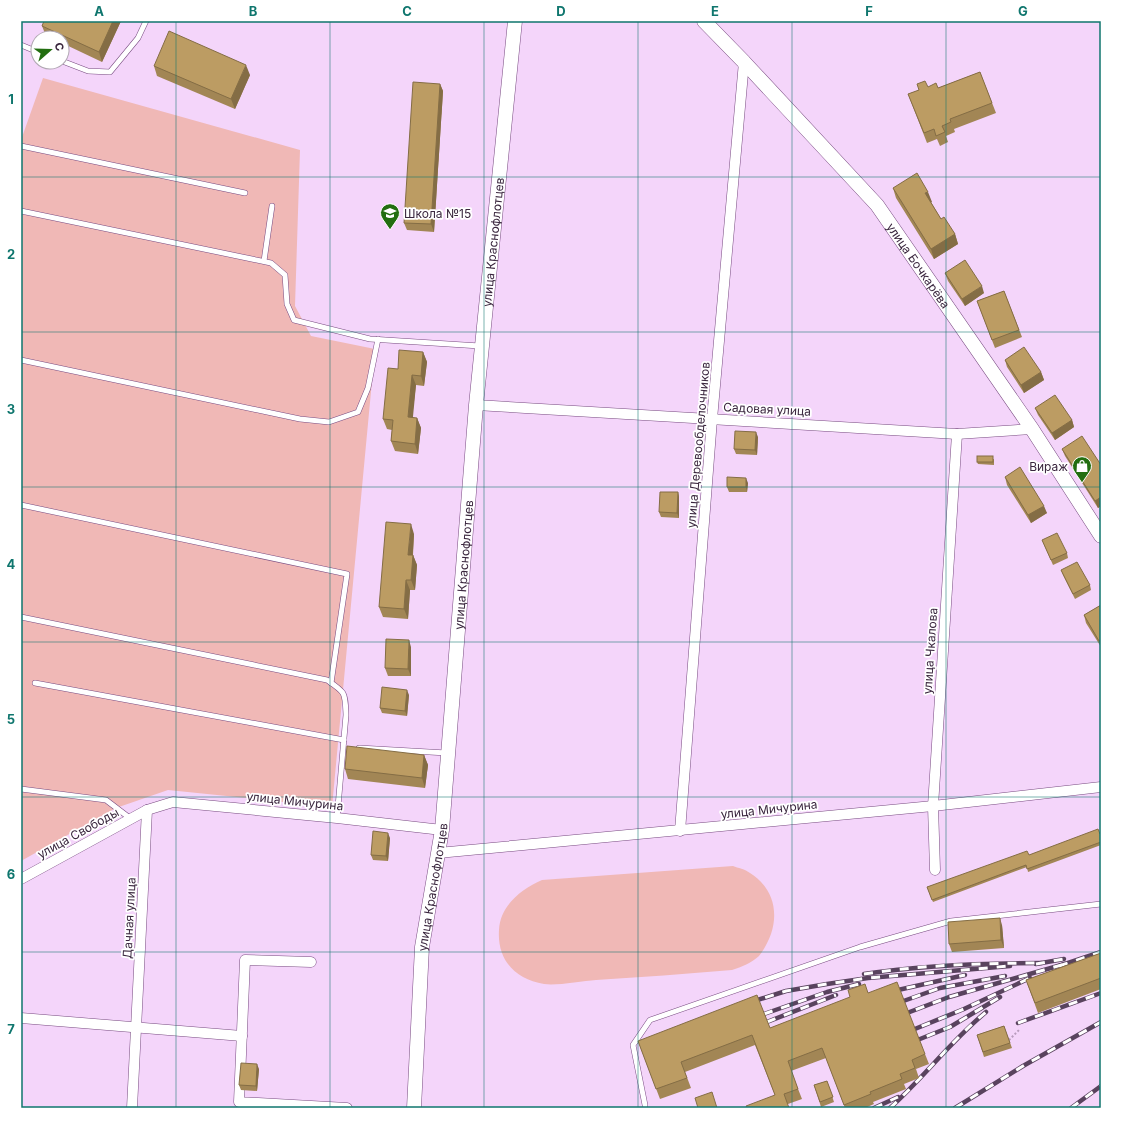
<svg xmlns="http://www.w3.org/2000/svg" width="1122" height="1129" viewBox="0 0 1122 1129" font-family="Inter,sans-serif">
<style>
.green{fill:#f0b8b6}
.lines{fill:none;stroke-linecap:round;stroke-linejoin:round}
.lane-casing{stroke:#784b81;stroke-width:6}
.street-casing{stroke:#784b81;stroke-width:11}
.secondary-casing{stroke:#784b81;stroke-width:15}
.path{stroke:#b89cbd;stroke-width:2;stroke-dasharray:2 2;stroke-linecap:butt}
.lane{stroke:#fff;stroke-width:5}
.street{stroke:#fff;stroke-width:10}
.secondary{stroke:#fff;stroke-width:14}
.rail-casing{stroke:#59435e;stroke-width:4.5}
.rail{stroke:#fff;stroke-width:3;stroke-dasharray:9;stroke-linecap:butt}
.wall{fill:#a28655}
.shaded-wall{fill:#846d45}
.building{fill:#bc9c63;stroke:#846d45}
.grid{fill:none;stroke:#0f766e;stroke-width:1;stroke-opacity:0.55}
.labels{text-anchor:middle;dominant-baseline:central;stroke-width:3.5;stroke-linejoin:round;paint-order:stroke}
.poi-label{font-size:12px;fill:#3a263e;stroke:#fff;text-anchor:start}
.street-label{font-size:12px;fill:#3a263e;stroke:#fff}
.neatline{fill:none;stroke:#0f766e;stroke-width:1.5}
.grid-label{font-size:13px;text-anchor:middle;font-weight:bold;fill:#0f766e}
</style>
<rect width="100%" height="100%" fill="#f4d5fa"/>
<!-- green -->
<g class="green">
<polygon points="43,78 300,150 295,306 311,336 375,349 332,807 168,790 116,808 21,861 21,140"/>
<path d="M733,866C738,868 745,869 750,873C772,887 779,910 771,934C768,942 764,950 759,956C751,963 742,967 732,970C686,974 641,977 596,980C582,981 556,986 544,984C515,979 497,960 499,930C500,906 521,889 542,880Z"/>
</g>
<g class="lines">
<defs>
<g id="lane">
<polyline points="21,45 38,52"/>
<polyline points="62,61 88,71 110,72 138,38 146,21"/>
<polyline points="21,146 245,193"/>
<polyline points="21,211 271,263 285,275 287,304 294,320 370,339 480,346"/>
<polyline points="264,261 272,206"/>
<polyline points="21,360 300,419 329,422 358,412 368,388 378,339"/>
<polyline points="21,505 347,574 331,683"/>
<path d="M21,617L327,680C346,693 345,692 346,715L337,818"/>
<polyline points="35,683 344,740"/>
<polyline points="359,748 447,753"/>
<polyline points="21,789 106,800 131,819"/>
<polyline points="645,1105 633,1045 650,1020 860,947 951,921 1101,904"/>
</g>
<g id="street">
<polyline points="476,405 957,434 1032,429"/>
<polyline points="680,831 712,419 744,62"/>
<polyline points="438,853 933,806 1101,787"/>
<polyline points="935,870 933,806 957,434"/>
<polyline points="21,879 147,810 173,802 337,818 442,830"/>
<polyline points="311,962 245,960 239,1102 347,1108"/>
<polyline points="21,1018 242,1036"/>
<polyline points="132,1108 147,810"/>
</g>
<g id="secondary">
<path id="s1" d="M704,21L744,62L877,205L1032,429L1101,536"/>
<path id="s2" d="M414,1108L422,947L442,830L476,405L515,21"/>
</g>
</defs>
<!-- lane casing -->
<use href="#lane" class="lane-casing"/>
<!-- street casing -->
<use href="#street" class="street-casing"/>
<!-- secondary casing -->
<use href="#secondary" class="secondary-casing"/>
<!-- path -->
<polyline class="path" points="1009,1040 1020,1029"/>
<!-- lane -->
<use href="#lane" class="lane"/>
<!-- street -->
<use href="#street" class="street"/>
<!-- secondary -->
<use href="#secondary" class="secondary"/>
<defs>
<g id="rail">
<polyline points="1036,964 1064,959"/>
<polyline points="1059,966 1101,952"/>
<path d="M864,974C923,965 982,963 1042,963"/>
<polyline points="889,992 965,975"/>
<polyline points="748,1003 786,991 827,984 868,978 1010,966"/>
<polyline points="895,1004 940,988 1005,976"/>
<polyline points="764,1014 827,992 859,984"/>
<polyline points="899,1016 949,997 1065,964"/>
<polyline points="767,1022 836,995"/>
<polyline points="1018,1023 1101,993"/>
<polyline points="905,1033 964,1009 1030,978"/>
<polyline points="910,1043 950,1027 1000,997"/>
<polyline points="874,1108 898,1097"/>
<path d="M890,1108C924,1077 951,1041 986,1012"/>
<polyline points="955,1108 1023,1066 1101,1022"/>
<polyline points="1071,1108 1101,1086"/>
</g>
</defs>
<!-- rail casing -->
<use href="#rail" class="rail-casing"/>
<!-- rail -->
<use href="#rail" class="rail"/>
</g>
<!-- wall -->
<g class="wall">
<polygon points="44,21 121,21 102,62 62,43 62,38 51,38 46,36 42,26"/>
<polygon points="154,66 250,75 235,109 157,76"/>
<polygon points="980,72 996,113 954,129 955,132 946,136 948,142 940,146 937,139 927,143 908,94 928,87 938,88"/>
<polygon points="440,84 443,91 434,232 407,230 404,223"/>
<polygon points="893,188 932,202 931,202 941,219 955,234 958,244 934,259 896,198"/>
<polygon points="945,273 984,293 965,306 948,281"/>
<polygon points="1004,291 1022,337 995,348 977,301"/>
<polygon points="423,352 427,362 424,386 416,385 412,418 417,418 421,428 418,454 395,451 391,441 392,430 387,429 383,419 398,369"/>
<polygon points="1005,360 1041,372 1044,380 1024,393 1007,367"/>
<polygon points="1035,408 1072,420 1074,427 1055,440 1038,415"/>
<polygon points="758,437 757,455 736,454 734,449"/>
<polygon points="1062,449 1101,465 1101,506 1098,508 1065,456"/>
<polygon points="994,459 994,465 978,464 977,462"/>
<polygon points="1005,477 1047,513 1031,523 1007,485"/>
<polygon points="748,483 747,492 729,492 727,487"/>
<polygon points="678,492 679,497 679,518 661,517 659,512"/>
<polygon points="414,534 413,555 417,565 415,590 410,590 408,619 383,617 379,607"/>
<polygon points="1042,540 1067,553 1068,558 1053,565"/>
<polygon points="1061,570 1090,585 1091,590 1075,599 1063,575"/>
<polygon points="1101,605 1101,647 1086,623 1084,615"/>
<polygon points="411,647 411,676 388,676 385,668"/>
<polygon points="409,695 407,716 382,713 380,708"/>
<polygon points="424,755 428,765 425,788 348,779 345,769"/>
<polygon points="1101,833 1101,845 1028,872 1027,867 933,902 927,887 1029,855"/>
<polygon points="390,838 388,861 373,860 371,855"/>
<polygon points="1002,925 1004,948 952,952 949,944"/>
<polygon points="1101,953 1101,989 1038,1013 1026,980"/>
<polygon points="868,993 925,1054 929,1064 916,1069 919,1078 904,1084 906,1089 873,1102 874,1104 865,1108 845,1108 826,1058 791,1071 802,1099 788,1104 775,1095 755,1045 685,1072 691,1088 660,1099 638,1041 770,1028"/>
<polygon points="1004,1026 1012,1048 984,1057 977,1035"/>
<polygon points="259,1069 257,1091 241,1090 239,1085"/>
<polygon points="827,1081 834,1102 821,1107 814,1085"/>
</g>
<!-- shaded-wall -->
<g class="shaded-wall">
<polygon points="113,21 121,21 102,62 99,52"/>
<polygon points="246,65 250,75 235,109 231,99"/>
<polygon points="440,84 443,91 434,232 431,224"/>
<polygon points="928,192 932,202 929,203 925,193"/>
<polygon points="955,234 958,244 934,259 931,249"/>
<polygon points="982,286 984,293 965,306 962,299"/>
<polygon points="423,352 427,362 424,386 421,376"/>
<polygon points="1041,372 1044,380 1024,393 1021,385"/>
<polygon points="412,375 416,385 412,427 408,417"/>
<polygon points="417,418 421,428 418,454 415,444"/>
<polygon points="1072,420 1074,427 1055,440 1052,433"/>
<polygon points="756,432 758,437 757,455 755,450"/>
<polygon points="746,478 748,483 747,492 746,487"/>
<polygon points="678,492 679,497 679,518 677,513"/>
<polygon points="1101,497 1101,506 1098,508 1095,501"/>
<polygon points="1044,506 1047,513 1031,523 1028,515"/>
<polygon points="411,524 414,534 412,565 408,555"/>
<polygon points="413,555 417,565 415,590 411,580"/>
<polygon points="406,580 410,590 408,619 404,609"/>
<polygon points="409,640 411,647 411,676 408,669"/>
<polygon points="407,690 409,695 407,716 405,711"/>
<polygon points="424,755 428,765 425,788 422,778"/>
<polygon points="388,833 390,838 388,861 386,856"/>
<polygon points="1000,918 1002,925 1004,948 1001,940"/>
<polygon points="257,1064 259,1069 257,1091 256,1086"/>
</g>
<!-- building -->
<g class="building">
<polygon points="44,21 113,21 99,52 42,26"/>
<polygon points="169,31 246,65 231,99 154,66"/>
<polygon points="980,72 992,103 950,119 951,122 942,126 945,132 936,136 934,129 924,133 908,94 919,90 917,84 925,81 928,87 936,83 938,88"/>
<polygon points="413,82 440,84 431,224 404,223"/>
<polygon points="917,173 928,192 925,193 941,219 944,217 955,234 931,249 893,188"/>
<polygon points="965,260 982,286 962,299 945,273"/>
<polygon points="1004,291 1019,330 992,340 977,301"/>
<polygon points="1024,347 1041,372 1021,385 1005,360"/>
<polygon points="399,350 423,352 421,376 412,375 408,417 417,418 415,444 391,441 393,420 383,419 388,368 398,369"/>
<polygon points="1055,395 1072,420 1052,433 1035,408"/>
<polygon points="735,431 756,432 755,450 734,449"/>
<polygon points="1082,436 1101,465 1101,497 1095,501 1062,449"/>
<rect x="977" y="456" width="16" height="6"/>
<polygon points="1020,467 1044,506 1028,515 1005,477"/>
<polygon points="727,477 746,478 746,487 727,487"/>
<polygon points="660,492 678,492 677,513 659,512"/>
<polygon points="386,522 411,524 408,555 413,555 411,580 406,580 404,609 379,607"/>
<polygon points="1057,533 1067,553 1051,560 1042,540"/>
<polygon points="1077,562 1090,585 1073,594 1061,570"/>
<polygon points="1101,605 1101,640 1099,641 1084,615"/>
<polygon points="386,639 409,640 408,669 385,668"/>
<polygon points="382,687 407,690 405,711 380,708"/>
<polygon points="347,746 424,755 422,778 345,769"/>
<polygon points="1098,829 1100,834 1101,833 1101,842 1027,869 1026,865 932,900 927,887 1027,851 1029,855"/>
<polygon points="373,831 388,833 386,856 371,855"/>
<polygon points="1000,918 1001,940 949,944 948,922"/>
<polygon points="1101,953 1101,978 1035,1003 1026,980"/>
<polygon points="897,982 925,1054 912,1060 915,1068 900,1074 902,1079 870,1092 871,1094 844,1105 822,1048 788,1061 798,1089 784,1094 789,1108 747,1108 746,1106 775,1095 752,1035 681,1062 687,1078 656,1089 638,1041 757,995 770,1028 850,997 848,990 865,984 868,993"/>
<polygon points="1004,1026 1010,1043 983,1052 977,1035"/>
<polygon points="241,1063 257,1064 256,1086 239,1085"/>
<polygon points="827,1081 833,1097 820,1102 814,1085"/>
<polygon points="712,1092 717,1108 698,1108 695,1098"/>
</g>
<!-- grid -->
<path class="grid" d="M176,21V1108M330,21V1108M484,21V1108M638,21V1108M792,21V1108M946,21V1108M21,177H1101M21,332H1101M21,487H1101M21,642H1101M21,797H1101M21,952H1101"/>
<!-- icons -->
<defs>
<symbol id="school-pin" viewBox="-11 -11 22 30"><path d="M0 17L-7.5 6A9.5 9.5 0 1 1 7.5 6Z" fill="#226e10" stroke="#fff"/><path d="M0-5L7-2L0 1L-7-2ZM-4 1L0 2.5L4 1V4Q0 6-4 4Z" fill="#fff"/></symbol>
<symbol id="shop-pin" viewBox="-11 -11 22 30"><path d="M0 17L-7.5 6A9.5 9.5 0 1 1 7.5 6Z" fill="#226e10" stroke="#fff"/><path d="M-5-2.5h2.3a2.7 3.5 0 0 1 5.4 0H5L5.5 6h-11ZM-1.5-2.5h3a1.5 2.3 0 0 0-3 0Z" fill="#fff"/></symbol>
</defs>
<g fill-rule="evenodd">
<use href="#school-pin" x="379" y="202" width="22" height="30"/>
<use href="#shop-pin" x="1071" y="455" width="22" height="30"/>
</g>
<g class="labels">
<!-- poi labels -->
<g class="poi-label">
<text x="404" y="213">Школа №15</text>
<text x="1068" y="466" text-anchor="end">Вираж</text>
</g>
<!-- street labels -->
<g class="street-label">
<text stroke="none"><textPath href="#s2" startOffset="870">улица Краснофлотцев</textPath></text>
<text stroke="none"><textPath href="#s1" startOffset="326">улица Бочкарёва</textPath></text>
<text transform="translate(767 409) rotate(3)">Садовая улица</text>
<text transform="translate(698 445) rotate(-85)">улица Деревообделочников</text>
<text stroke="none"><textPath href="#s2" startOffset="546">улица Краснофлотцев</textPath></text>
<text transform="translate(930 651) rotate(-86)">улица Чкалова</text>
<text transform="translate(295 801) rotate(6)">улица Мичурина</text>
<text transform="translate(769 809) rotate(-6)">улица Мичурина</text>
<text transform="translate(78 833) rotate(-29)">улица Свободы</text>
<text stroke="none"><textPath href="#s2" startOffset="222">улица Краснофлотцев</textPath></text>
<text transform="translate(129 918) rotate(-87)">Дачная улица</text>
</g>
</g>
<!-- border -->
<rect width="1122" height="1129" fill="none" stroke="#ffffff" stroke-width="44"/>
<!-- north arrow -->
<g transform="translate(50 50) rotate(70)"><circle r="19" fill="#ffffff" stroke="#b0a8b2"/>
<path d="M0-3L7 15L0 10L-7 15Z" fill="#226e10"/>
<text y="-6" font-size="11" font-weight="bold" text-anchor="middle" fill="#3a263e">С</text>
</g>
<rect x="22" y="22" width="1078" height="1085" class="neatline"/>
<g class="grid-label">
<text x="99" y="16">A</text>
<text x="253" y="16">B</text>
<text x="407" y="16">C</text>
<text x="561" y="16">D</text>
<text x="715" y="16">E</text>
<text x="869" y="16">F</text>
<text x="1023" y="16">G</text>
<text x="11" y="104">1</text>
<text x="11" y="259">2</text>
<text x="11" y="414">3</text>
<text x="11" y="569">4</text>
<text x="11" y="724">5</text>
<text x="11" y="879">6</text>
<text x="11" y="1034">7</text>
</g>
</svg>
